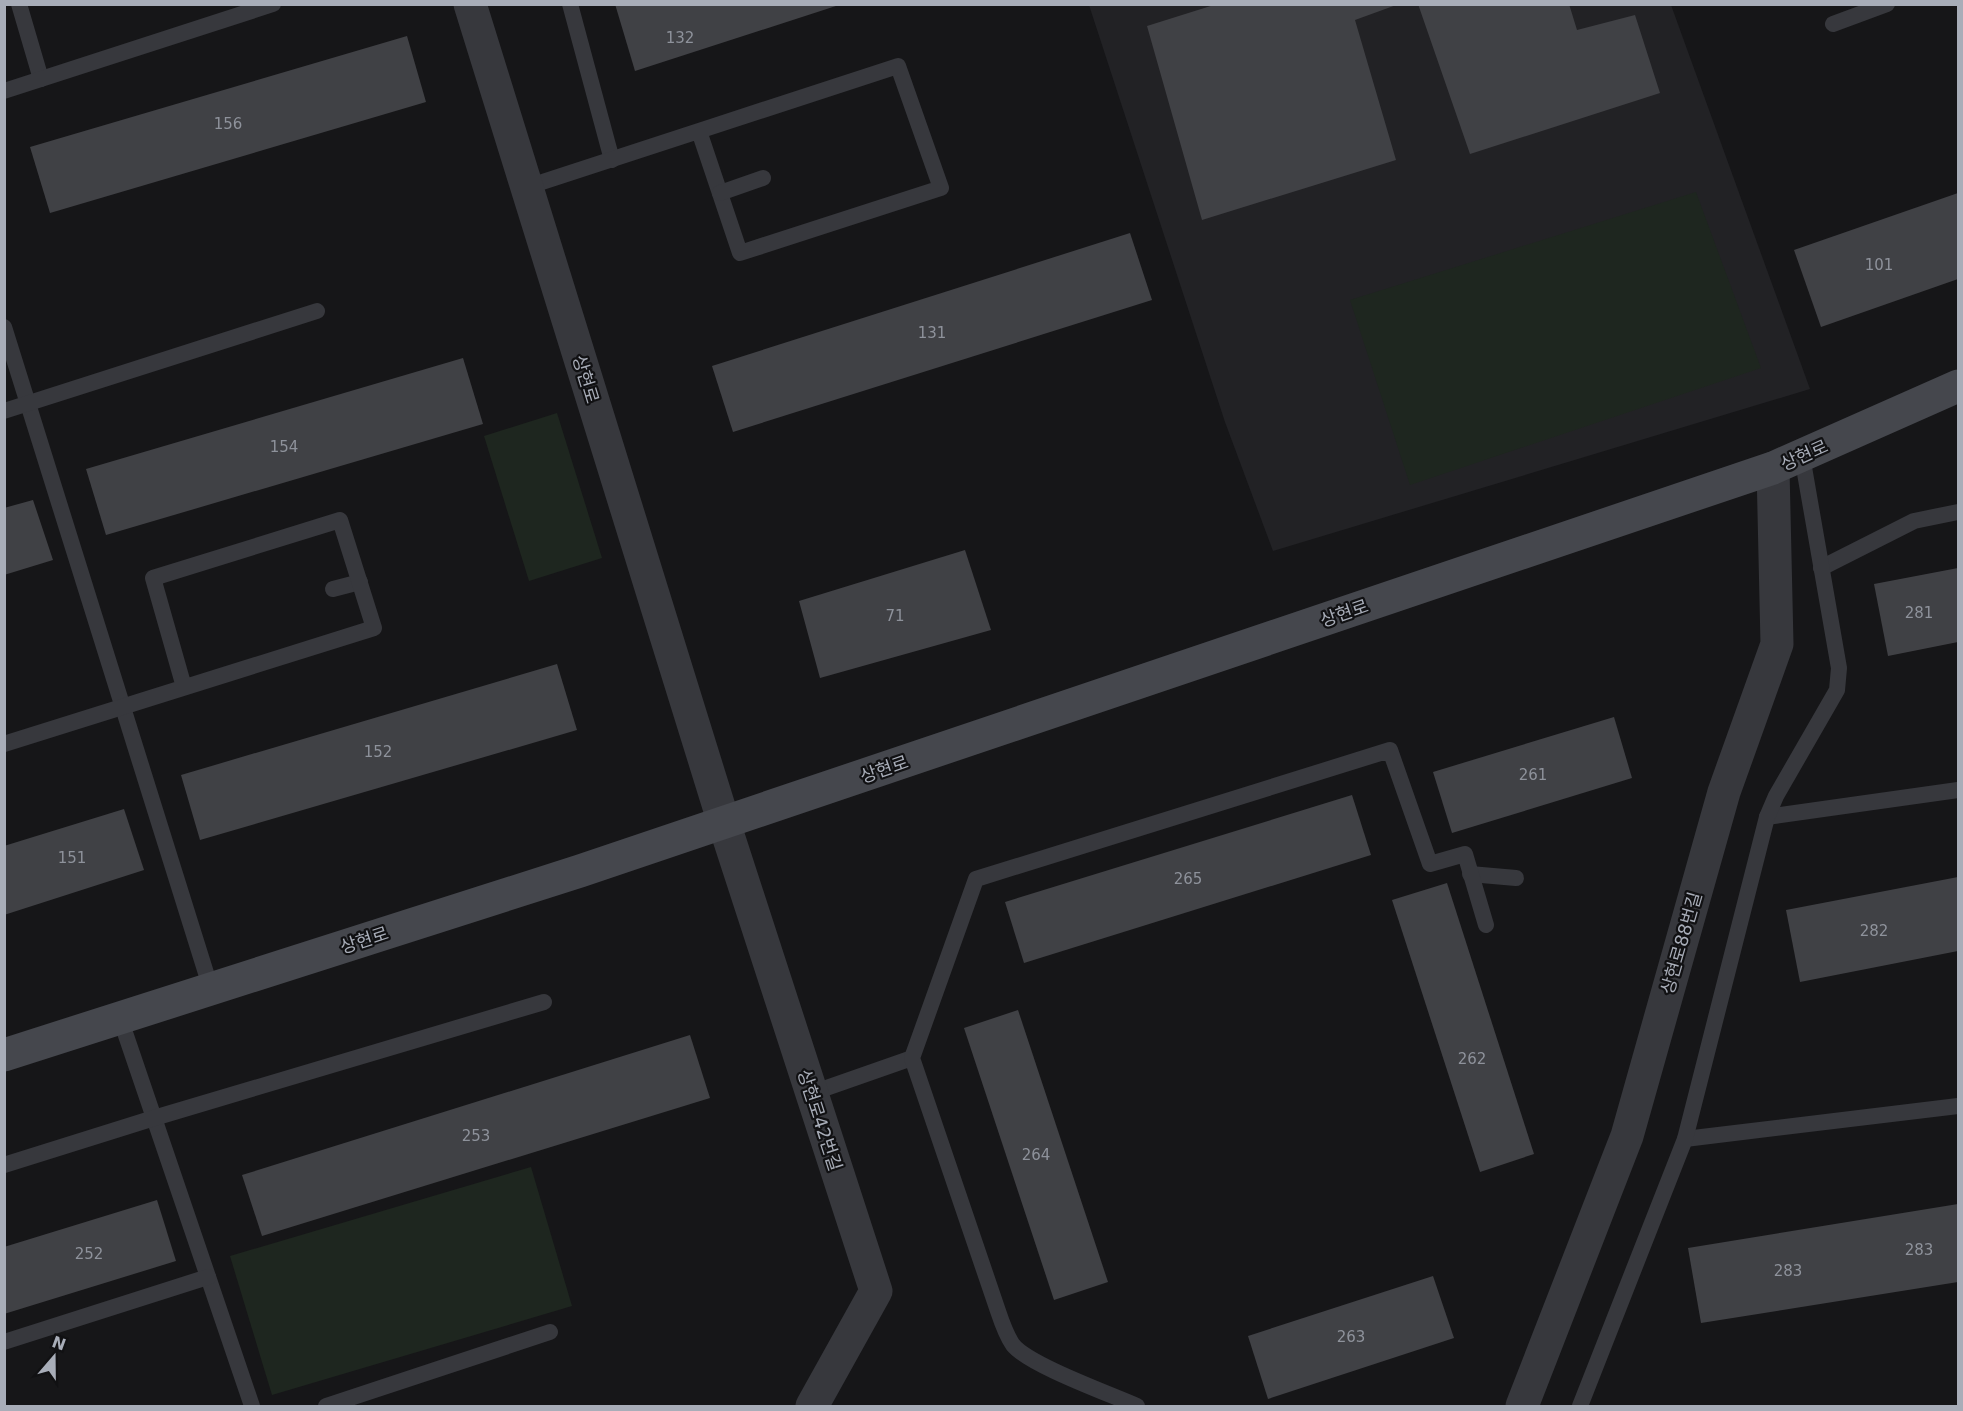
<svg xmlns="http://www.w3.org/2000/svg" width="1963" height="1411" viewBox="0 0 1963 1411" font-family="'DejaVu Sans','Noto Sans KR',sans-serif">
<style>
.built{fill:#222225}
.green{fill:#1e261f}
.building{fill:#404145}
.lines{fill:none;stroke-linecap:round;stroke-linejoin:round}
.lane{stroke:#37383d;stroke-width:16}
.street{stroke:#37383d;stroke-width:33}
.secondary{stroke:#45474d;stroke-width:33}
.labels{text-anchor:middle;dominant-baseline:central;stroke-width:4.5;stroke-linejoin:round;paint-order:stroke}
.number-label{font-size:15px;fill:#8e929b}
.street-label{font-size:18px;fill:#a8adb8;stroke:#111113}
</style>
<rect width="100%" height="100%" fill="#161618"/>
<!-- built -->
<polygon class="built" points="1089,5 1671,5 1810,389 1273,551 1225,422"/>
<!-- green -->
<g class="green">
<polygon points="1696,192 1761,368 1410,485 1350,300"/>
<polygon points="557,413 602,558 529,581 484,436"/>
<polygon points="531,1167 572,1306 272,1395 230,1256"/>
</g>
<!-- building -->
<g class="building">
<polygon points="615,4 839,4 839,5 635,71"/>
<polygon points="1217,4 1399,4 1355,20 1396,160 1202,220 1147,26"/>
<polygon points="1418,4 1569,4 1577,30 1635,15 1660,93 1470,154"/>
<polygon points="407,36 426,102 50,213 30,147"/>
<polygon points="1958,193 1958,279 1821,327 1794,250"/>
<polygon points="1130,233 1152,300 733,432 712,366"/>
<polygon points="463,358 483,424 106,535 86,469"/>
<polygon points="33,500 53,560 4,575 4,508"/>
<polygon points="965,550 991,630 820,678 799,601"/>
<polygon points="1958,568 1958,642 1888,656 1874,584"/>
<polygon points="557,664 577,730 200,840 181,775"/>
<polygon points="1614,717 1632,778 1452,833 1433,772"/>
<polygon points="1352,795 1371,855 1024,963 1005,902"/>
<polygon points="124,809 144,870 4,915 4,846"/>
<polygon points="1958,877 1958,951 1800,982 1786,910"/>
<polygon points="1447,883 1534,1154 1480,1172 1392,900"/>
<polygon points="1018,1010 1108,1282 1054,1300 964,1028"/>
<polygon points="690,1035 710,1098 262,1236 242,1175"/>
<polygon points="157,1200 176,1261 4,1314 4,1247"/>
<polygon points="1958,1204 1958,1282 1701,1323 1688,1248"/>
<polygon points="1433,1276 1454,1338 1268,1399 1248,1336"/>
</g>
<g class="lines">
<!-- lane -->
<g class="lane">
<polyline points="19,4 41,79"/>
<polyline points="570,4 612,160"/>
<polyline points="1833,24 1887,4"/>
<polyline points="4,91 273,4"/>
<path d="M527,187C651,147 774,106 898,66L941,188L740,253L699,131"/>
<polyline points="720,193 763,178"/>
<polyline points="4,327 211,989"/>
<polyline points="4,411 317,311"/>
<polyline points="1821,568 1914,521 1958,512"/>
<polyline points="333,589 360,582"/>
<polyline points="4,744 374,628 340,520 153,578 184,687"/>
<polyline points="1767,817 1958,790"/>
<polyline points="1470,874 1516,878"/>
<polyline points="120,1018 252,1406"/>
<polyline points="812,1093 912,1058"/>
<polyline points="1685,1139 1958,1106"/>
<polyline points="4,1165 154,1118 544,1002"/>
<polyline points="4,1342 208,1277"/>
<polyline points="326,1406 550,1332"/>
<path d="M1137,1406C1110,1394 1029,1365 1013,1345C1006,1335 1002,1323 998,1311L912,1058L976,879L1390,750L1430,864L1465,854L1486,925"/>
<polyline points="1580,1406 1685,1139 1767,817 1776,796 1837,690 1839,668 1802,456"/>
</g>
<!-- street -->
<g class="street">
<polyline points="470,4 724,823 876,1291 812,1406"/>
<polyline points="1522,1406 1627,1136 1724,792 1777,644 1773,468"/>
</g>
<!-- secondary -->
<polyline class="secondary" points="4,1055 580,871 1773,468 1958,386"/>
</g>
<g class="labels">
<!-- number labels -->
<g class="number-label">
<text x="680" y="38">132</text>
<text x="228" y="124">156</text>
<text x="1879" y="265">101</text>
<text x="932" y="333">131</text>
<text x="284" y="447">154</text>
<text x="1919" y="613">281</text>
<text x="895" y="616">71</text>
<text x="378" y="752">152</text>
<text x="1533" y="775">261</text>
<text x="72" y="858">151</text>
<text x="1188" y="879">265</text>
<text x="1874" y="931">282</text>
<text x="1472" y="1059">262</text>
<text x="476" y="1136">253</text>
<text x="1036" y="1155">264</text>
<text x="1919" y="1250">283</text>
<text x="89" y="1254">252</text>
<text x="1788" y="1271">283</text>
<text x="1351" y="1337">263</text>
</g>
<!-- street labels -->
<g class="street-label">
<text transform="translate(586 379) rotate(73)">상현로</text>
<text transform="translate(1804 455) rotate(-24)">상현로</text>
<text transform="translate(1344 613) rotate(-19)">상현로</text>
<text transform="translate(884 769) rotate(-19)">상현로</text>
<text transform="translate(364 940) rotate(-18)">상현로</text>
<text transform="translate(1681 943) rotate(-74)">상현로88번길</text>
<text transform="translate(820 1120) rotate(72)">상현로42번길</text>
</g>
</g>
<!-- border -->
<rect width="1963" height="1411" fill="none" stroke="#a8adb8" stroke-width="12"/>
<!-- north arrow -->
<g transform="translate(54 1357) rotate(20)" stroke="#111113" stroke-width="4.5" paint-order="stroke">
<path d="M0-4.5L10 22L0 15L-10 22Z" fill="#a8adb8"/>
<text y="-9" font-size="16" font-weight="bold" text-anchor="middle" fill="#a8adb8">N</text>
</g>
</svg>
